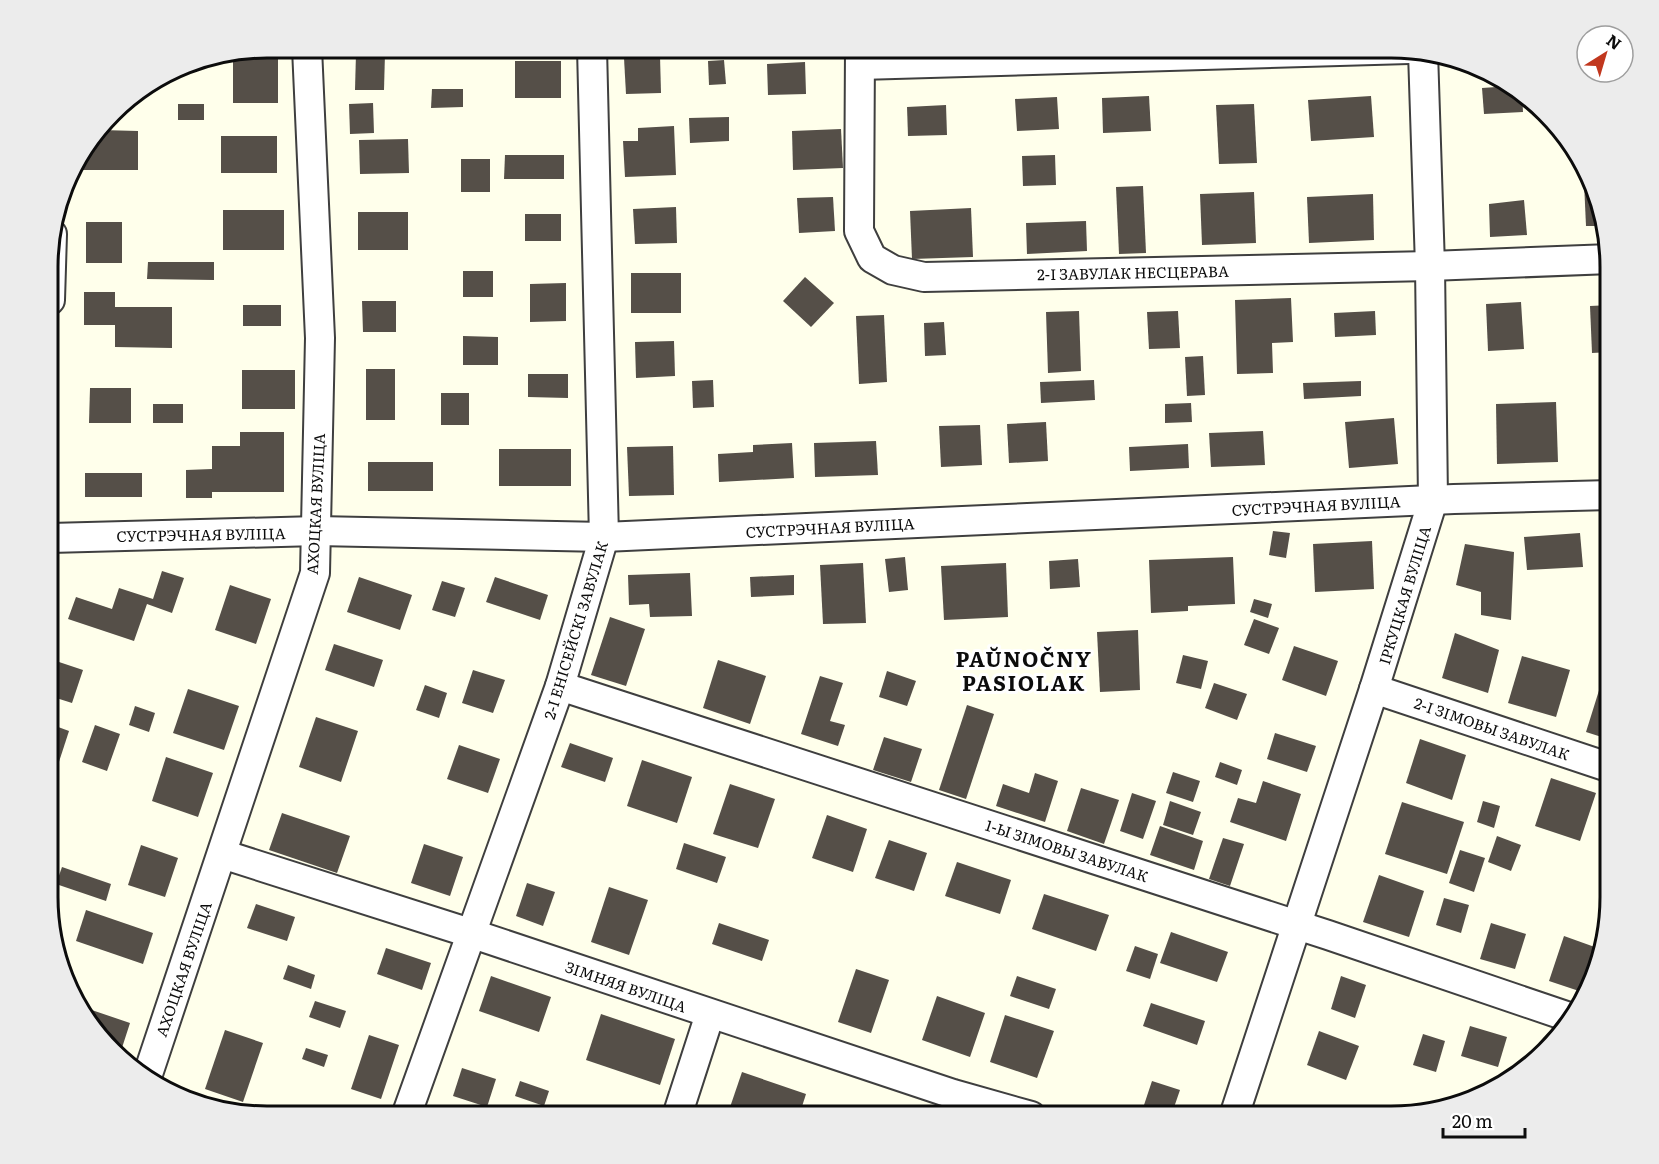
<svg xmlns="http://www.w3.org/2000/svg" width="1659" height="1164" viewBox="0 0 1659 1164" font-family="Literata,serif">
<style>
.building{fill:#554f48}
.lines{fill:none;stroke-linecap:round;stroke-linejoin:round}
.minor-casing{stroke:#3f3f3f;stroke-width:32}
.minor{stroke:#fff;stroke-width:28}
.labels{text-anchor:middle;dominant-baseline:central;stroke-width:6;stroke-linejoin:round;paint-order:stroke}
.street-label{font-size:15px;fill:#0c0c0c;stroke:#fff}
.district-label{font-size:21px;font-weight:bold;letter-spacing:1.5px;fill:#0c0c0c;stroke:#fff}
.rim{fill:none;stroke:#0c0c0c;stroke-width:3}
</style>
<rect width="100%" height="100%" fill="#ffffeb"/>
<!-- building -->
<g class="building">
<rect x="460" y="48" width="27" height="10"/>
<polygon points="356,53 385,53 384,90 355,90"/>
<rect x="233" y="55" width="45" height="48"/>
<polygon points="660,56 661,93 626,94 624,58"/>
<polygon points="724,60 726,84 709,85 708,61"/>
<rect x="515" y="61" width="46" height="37"/>
<polygon points="805,62 806,94 768,95 767,64"/>
<polygon points="1511,86 1522,92 1523,112 1484,114 1482,88"/>
<polygon points="432,89 463,89 463,107 431,108"/>
<polygon points="1149,96 1151,131 1103,133 1102,98"/>
<polygon points="1371,96 1374,137 1311,141 1308,100"/>
<polygon points="1057,97 1059,129 1017,131 1015,99"/>
<polygon points="373,103 374,133 350,134 349,104"/>
<rect x="178" y="104" width="26" height="16"/>
<polygon points="1254,104 1257,163 1219,164 1216,105"/>
<polygon points="946,105 947,135 908,136 907,107"/>
<polygon points="729,117 729,141 690,143 689,118"/>
<polygon points="674,126 676,175 625,177 623,141 638,141 638,128"/>
<polygon points="841,129 843,168 793,170 792,131"/>
<polygon points="101,130 138,131 138,170 80,170 80,159"/>
<rect x="221" y="136" width="56" height="37"/>
<polygon points="408,139 409,173 360,174 359,140"/>
<polygon points="505,155 564,155 564,179 504,179"/>
<polygon points="1055,155 1056,185 1023,186 1022,156"/>
<rect x="461" y="159" width="29" height="33"/>
<polygon points="1584,182 1589,182 1602,226 1586,226"/>
<polygon points="1143,186 1146,253 1119,254 1116,187"/>
<polygon points="1254,192 1256,243 1202,245 1200,194"/>
<polygon points="1373,194 1374,240 1309,243 1307,197"/>
<polygon points="833,197 835,231 799,233 797,198"/>
<polygon points="1524,200 1527,235 1490,237 1489,204"/>
<polygon points="676,207 677,243 635,244 633,209"/>
<polygon points="971,208 973,257 912,259 910,211"/>
<rect x="223" y="210" width="61" height="40"/>
<rect x="358" y="212" width="50" height="38"/>
<rect x="525" y="214" width="36" height="27"/>
<polygon points="1086,221 1087,251 1027,254 1026,223"/>
<rect x="86" y="222" width="36" height="41"/>
<polygon points="148,262 214,262 214,280 147,279"/>
<rect x="463" y="271" width="30" height="26"/>
<rect x="631" y="273" width="50" height="40"/>
<polygon points="805,277 834,303 811,327 783,301"/>
<polygon points="566,283 566,321 530,322 530,284"/>
<polygon points="84,292 115,292 115,307 172,307 172,348 115,347 115,325 84,325"/>
<polygon points="1291,298 1293,342 1272,343 1273,373 1237,374 1235,300"/>
<polygon points="362,301 396,301 396,332 363,332"/>
<polygon points="1521,302 1524,349 1488,351 1486,304"/>
<rect x="243" y="305" width="38" height="21"/>
<polygon points="1611,305 1611,352 1592,353 1590,306"/>
<polygon points="1079,311 1081,371 1048,373 1046,312"/>
<polygon points="1178,311 1180,348 1149,349 1147,312"/>
<polygon points="1375,311 1376,335 1335,337 1334,313"/>
<polygon points="884,315 887,382 859,384 856,316"/>
<polygon points="944,322 946,355 925,356 924,323"/>
<polygon points="463,336 498,337 498,365 463,365"/>
<polygon points="674,341 675,376 636,378 635,342"/>
<polygon points="1203,356 1205,395 1187,396 1185,357"/>
<rect x="366" y="369" width="29" height="51"/>
<rect x="242" y="370" width="53" height="39"/>
<polygon points="528,374 568,374 568,398 528,397"/>
<polygon points="713,380 714,407 693,408 692,381"/>
<polygon points="1094,380 1095,400 1041,403 1040,382"/>
<polygon points="1361,381 1361,396 1304,399 1303,383"/>
<polygon points="90,388 131,388 131,423 89,423"/>
<rect x="441" y="393" width="28" height="32"/>
<polygon points="1556,402 1558,462 1497,464 1496,404"/>
<polygon points="1191,403 1192,422 1165,423 1165,404"/>
<rect x="153" y="404" width="30" height="19"/>
<polygon points="1394,418 1398,464 1349,468 1345,422"/>
<polygon points="1046,422 1048,461 1009,463 1007,424"/>
<polygon points="980,425 982,465 941,467 939,426"/>
<polygon points="1263,431 1265,465 1211,467 1209,433"/>
<polygon points="240,432 284,432 284,492 212,492 212,498 186,498 186,470 212,469 212,446 240,446"/>
<polygon points="876,441 878,475 815,477 814,443"/>
<polygon points="792,443 794,478 719,482 718,454 753,452 753,445"/>
<polygon points="1188,444 1189,468 1130,471 1129,447"/>
<polygon points="673,446 674,495 629,496 627,447"/>
<rect x="499" y="449" width="72" height="37"/>
<rect x="368" y="462" width="65" height="29"/>
<rect x="85" y="473" width="57" height="24"/>
<polygon points="1273,531 1290,533 1286,558 1269,555"/>
<polygon points="1580,533 1583,567 1527,570 1524,537"/>
<polygon points="1372,541 1374,589 1315,592 1313,544"/>
<polygon points="1465,544 1514,552 1511,620 1481,615 1481,592 1456,585"/>
<polygon points="905,557 908,590 889,592 885,559"/>
<polygon points="1233,557 1235,604 1188,606 1188,611 1151,613 1149,560"/>
<polygon points="1078,559 1080,587 1050,589 1049,561"/>
<polygon points="863,563 866,623 823,624 820,565"/>
<polygon points="1006,563 1008,617 944,620 941,566"/>
<polygon points="162,571 184,578 172,613 147,604 134,641 68,619 76,597 112,609 119,588 153,599"/>
<polygon points="690,573 692,616 650,617 649,604 629,605 628,575"/>
<polygon points="794,575 794,595 751,597 750,577"/>
<polygon points="359,577 412,595 400,630 347,612"/>
<polygon points="495,577 548,595 540,620 486,602"/>
<polygon points="442,581 465,588 455,617 432,610"/>
<polygon points="230,585 271,599 256,644 215,630"/>
<polygon points="1254,599 1272,604 1268,618 1250,612"/>
<polygon points="610,617 645,629 626,686 591,675"/>
<polygon points="1254,619 1279,628 1269,654 1244,645"/>
<polygon points="1138,630 1140,690 1100,692 1097,632"/>
<polygon points="1455,633 1499,650 1488,693 1442,678"/>
<polygon points="334,644 383,660 374,687 325,670"/>
<polygon points="1294,646 1338,661 1326,696 1282,680"/>
<polygon points="1183,655 1208,661 1201,689 1176,683"/>
<polygon points="1522,656 1570,670 1556,717 1508,703"/>
<polygon points="50,659 83,670 72,703 50,696"/>
<polygon points="718,660 766,676 750,724 703,708"/>
<polygon points="473,670 505,680 493,713 462,703"/>
<polygon points="887,671 916,681 907,706 879,697"/>
<polygon points="820,676 843,683 830,721 845,725 838,746 801,734"/>
<polygon points="1214,683 1247,694 1237,720 1205,708"/>
<polygon points="1601,684 1611,687 1611,740 1586,732"/>
<polygon points="425,685 447,693 439,718 416,710"/>
<polygon points="188,689 239,706 224,750 173,733"/>
<polygon points="967,705 994,714 966,799 939,790"/>
<polygon points="135,706 155,713 149,732 129,725"/>
<polygon points="316,717 358,731 341,782 299,767"/>
<polygon points="50,724 69,731 56,771 50,769"/>
<polygon points="95,725 120,734 107,771 82,762"/>
<polygon points="1275,733 1316,746 1307,772 1267,759"/>
<polygon points="884,737 922,749 911,782 873,770"/>
<polygon points="1420,739 1466,755 1452,800 1406,783"/>
<polygon points="570,743 613,758 605,782 561,767"/>
<polygon points="459,745 500,759 488,793 447,779"/>
<polygon points="166,757 213,773 198,817 152,801"/>
<polygon points="642,760 692,777 677,823 627,806"/>
<polygon points="1220,762 1242,770 1237,785 1215,777"/>
<polygon points="1173,772 1200,781 1193,802 1166,793"/>
<polygon points="1035,773 1058,781 1045,822 996,806 1003,784 1029,793"/>
<polygon points="1551,778 1596,793 1580,841 1535,826"/>
<polygon points="1263,781 1301,794 1286,841 1230,822 1238,798 1256,803"/>
<polygon points="730,784 775,799 758,848 713,834"/>
<polygon points="1081,788 1119,800 1104,844 1067,831"/>
<polygon points="1132,793 1156,801 1143,839 1120,831"/>
<polygon points="1170,801 1201,812 1193,835 1163,825"/>
<polygon points="1483,801 1500,806 1494,828 1477,822"/>
<polygon points="1402,802 1464,822 1447,874 1385,854"/>
<polygon points="282,813 350,836 337,873 269,850"/>
<polygon points="827,815 867,829 853,872 812,858"/>
<polygon points="50,824 56,826 50,845"/>
<polygon points="1160,826 1203,841 1194,870 1150,855"/>
<polygon points="1497,836 1521,845 1511,871 1488,862"/>
<polygon points="1223,838 1244,844 1230,886 1209,879"/>
<polygon points="889,840 927,853 914,891 875,878"/>
<polygon points="684,843 726,857 717,883 676,869"/>
<polygon points="424,844 463,857 450,896 411,883"/>
<polygon points="141,845 178,858 165,897 128,885"/>
<polygon points="1460,850 1485,858 1474,892 1449,883"/>
<polygon points="957,862 1011,880 1000,914 945,896"/>
<polygon points="62,867 111,884 106,901 56,884"/>
<polygon points="1379,875 1424,891 1409,937 1363,922"/>
<polygon points="527,883 555,892 543,926 516,916"/>
<polygon points="609,887 648,900 629,955 591,942"/>
<polygon points="1044,894 1109,915 1096,951 1032,929"/>
<polygon points="1444,898 1469,905 1461,933 1436,925"/>
<polygon points="256,904 295,917 287,941 247,928"/>
<polygon points="86,910 153,933 143,964 76,941"/>
<polygon points="719,923 769,940 762,961 712,944"/>
<polygon points="1491,923 1526,934 1515,969 1480,959"/>
<polygon points="1171,932 1228,952 1217,982 1160,963"/>
<polygon points="1564,936 1603,950 1599,967 1585,993 1549,981"/>
<polygon points="1135,946 1158,954 1150,979 1126,971"/>
<polygon points="386,948 431,963 422,990 377,974"/>
<polygon points="288,965 315,975 311,989 283,979"/>
<polygon points="856,969 889,980 871,1033 838,1022"/>
<polygon points="491,976 551,997 539,1032 479,1011"/>
<polygon points="1017,976 1056,989 1049,1009 1010,996"/>
<polygon points="1341,976 1366,985 1355,1018 1331,1009"/>
<polygon points="937,996 985,1013 970,1057 922,1040"/>
<polygon points="315,1001 346,1011 340,1028 309,1017"/>
<polygon points="1151,1003 1205,1021 1197,1045 1143,1026"/>
<polygon points="77,1005 130,1023 120,1054 78,1006"/>
<polygon points="601,1014 675,1039 660,1085 586,1060"/>
<polygon points="1005,1015 1054,1031 1037,1078 990,1062"/>
<polygon points="1470,1026 1507,1037 1498,1067 1461,1056"/>
<polygon points="225,1030 263,1043 243,1102 205,1089"/>
<polygon points="1319,1031 1359,1046 1346,1080 1307,1065"/>
<polygon points="1423,1034 1445,1041 1436,1072 1413,1065"/>
<polygon points="369,1035 399,1045 381,1099 351,1089"/>
<polygon points="306,1048 328,1055 324,1067 302,1059"/>
<polygon points="462,1068 496,1079 487,1107 453,1096"/>
<polygon points="742,1072 806,1094 799,1116 727,1116"/>
<polygon points="520,1081 549,1091 544,1106 515,1096"/>
<polygon points="1152,1081 1180,1090 1171,1116 1141,1114"/>
<polygon points="1296,1106 1323,1116 1293,1116"/>
<polygon points="593,1111 606,1115 606,1116 592,1116"/>
</g>
<g class="lines">
<defs>
<g id="minor">
<polyline points="860,48 859,231 872,258 893,270 924,277 1430,266 1611,259"/>
<polyline points="860,65 1409,49"/>
<polyline points="50,300 52,234"/>
<polyline points="50,538 317,531 604,537 1454,499 1611,495"/>
<polyline points="560,686 1328,935 1572,1018"/>
<polyline points="1374,689 1611,768"/>
<polyline points="222,854 470,933 953,1094 1031,1116"/>
<polyline points="147,1077 315,573 320,338 307,48"/>
<polyline points="406,1116 560,686 604,537 592,48"/>
<polyline points="677,1116 710,1014"/>
<polyline points="1234,1116 1374,689 1433,500 1430,266 1423,52"/>
</g>
</defs>
<!-- minor casing -->
<use href="#minor" class="minor-casing"/>
<!-- minor -->
<use href="#minor" class="minor"/>
</g>
<g class="labels">
<!-- street labels -->
<g class="street-label">
<text transform="translate(1133 272) rotate(-1)">2-І ЗАВУЛАК НЕСЦЕРАВА</text>
<text transform="translate(315 504) rotate(-87)">АХОЦКАЯ ВУЛІЦА</text>
<text transform="translate(1316 505) rotate(-3)">СУСТРЭЧНАЯ ВУЛІЦА</text>
<text transform="translate(830 527) rotate(-3)">СУСТРЭЧНАЯ ВУЛІЦА</text>
<text transform="translate(201 534) rotate(-1)">СУСТРЭЧНАЯ ВУЛІЦА</text>
<text transform="translate(1404 595) rotate(-73)">ІРКУЦКАЯ ВУЛІЦА</text>
<text transform="translate(575 630) rotate(-73)">2-І ЕНІСЕЙСКІ ЗАВУЛАК</text>
<text transform="translate(1492 728) rotate(19)">2-І ЗІМОВЫ ЗАВУЛАК</text>
<text transform="translate(1067 850) rotate(18)">1-Ы ЗІМОВЫ ЗАВУЛАК</text>
<text transform="translate(183 969) rotate(-71)">АХОЦКАЯ ВУЛІЦА</text>
<text transform="translate(626 986) rotate(19)">ЗІМНЯЯ ВУЛІЦА</text>
</g>
<!-- district labels -->
<g class="district-label">
<text x="1024" y="657">PAŬNOČNY<tspan x="1024" dy="24">PASIOLAK</tspan></text>
</g>
</g>
<!-- crop -->
<path d="M0 0H1659V1164H0ZM267 58H1391A209 209 0 0 1 1600 267V897A209 209 0 0 1 1391 1106H267A209 209 0 0 1 58 897V267A209 209 0 0 1 267 58Z" fill="#ececec" fill-rule="evenodd"/>
<path class="rim" d="M267 58H1391A209 209 0 0 1 1600 267V897A209 209 0 0 1 1391 1106H267A209 209 0 0 1 58 897V267A209 209 0 0 1 267 58Z"/>
<!-- north arrow -->
<g transform="translate(1605 54) rotate(37)"><circle r="28" fill="#ffffff" stroke="#9e9e9e" stroke-width="1.5"/>
<path d="M0-4.5L10 22L0 15L-10 22Z" fill="#c1371e"/>
<text y="-9" font-size="16" font-weight="bold" text-anchor="middle" fill="#0c0c0c">N</text>
</g>
<!-- scale -->
<path d="M1443 1128v9h82v-9" fill="none" stroke="#0c0c0c" stroke-width="3"/>
<text x="1452" y="1128" font-size="18" fill="#0c0c0c" stroke="#ffffff" stroke-width="4.5" paint-order="stroke">20 m</text>
</svg>
